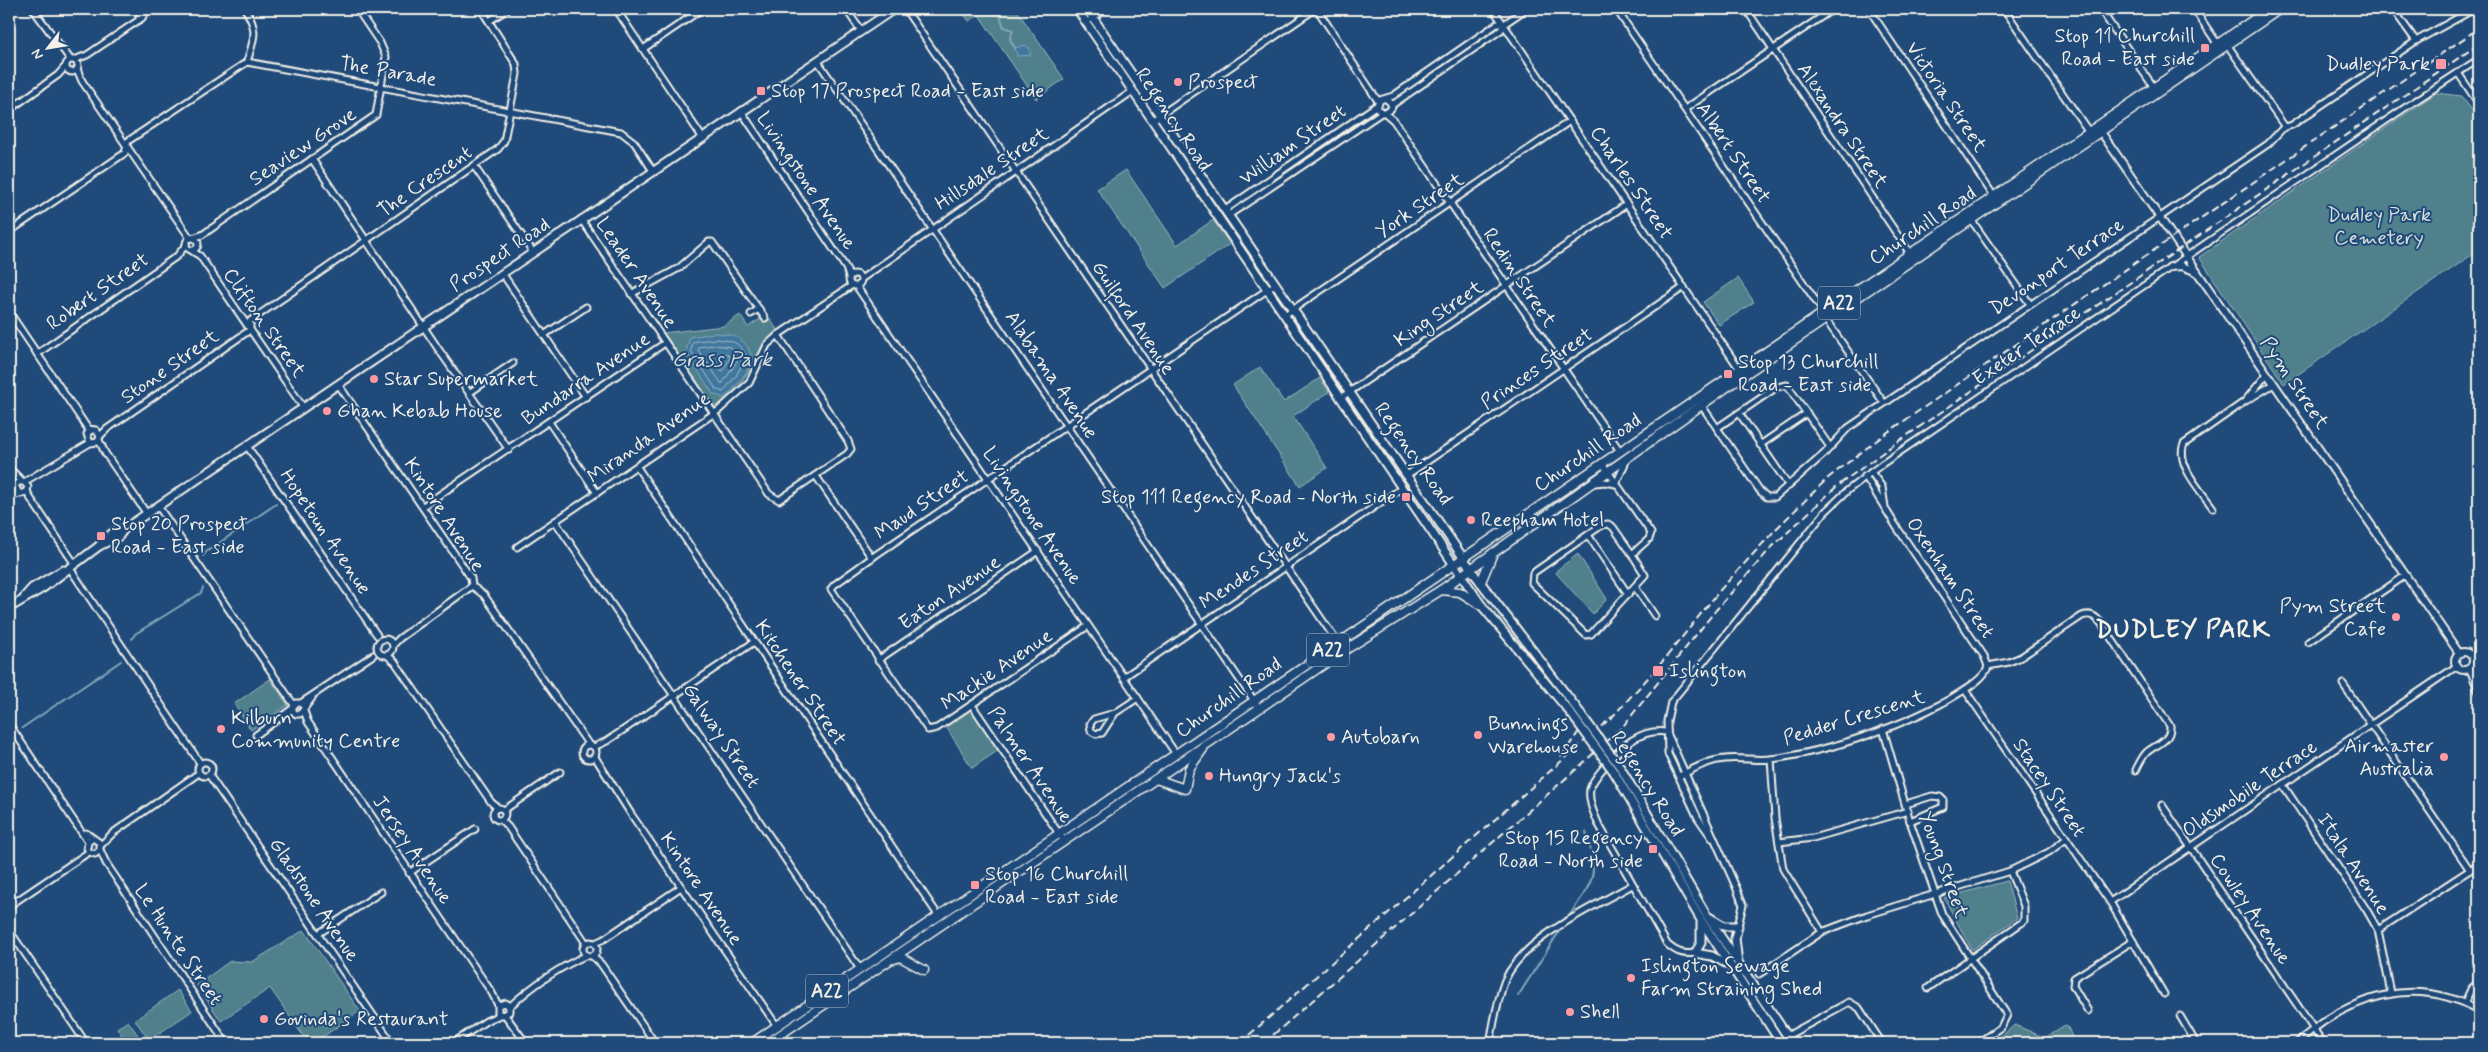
<svg xmlns="http://www.w3.org/2000/svg" width="2488" height="1052" viewBox="0 0 2488 1052" font-family="Mynerve,sans-serif">
<style>
.green{fill:#50808b;stroke:#a2b8ba}
.water{fill:#40779d;stroke:#88a8bb}
.lines{fill:none;stroke-linecap:round;stroke-linejoin:round}
.shore{stroke:#acc0ca;stroke-width:1}
.stream{stroke:#88a8bb;stroke-width:2}
.minor-casing{stroke:#f4f1e8;stroke-width:9}
.tertiary-casing{stroke:#f4f1e8;stroke-width:10}
.secondary-casing{stroke:#f4f1e8;stroke-width:11}
.primary-casing{stroke:#f4f1e8;stroke-width:11}
.minor{stroke:#1f4a7a;stroke-width:5}
.tertiary{stroke:#1f4a7a;stroke-width:6}
.secondary{stroke:#1f4a7a;stroke-width:7}
.primary{stroke:#1f4a7a;stroke-width:8}
.rail{stroke:#f4f1e8;stroke-width:2;stroke-dasharray:8 4;stroke-linecap:butt}
.secondary-bridge-casing{stroke:#f4f1e8;stroke-width:11;stroke-linecap:butt}
.secondary-bridge{stroke:#1f4a7a;stroke-width:7}
.poi-dot{fill:#ff9aa2;stroke:#1f4a7a;stroke-width:2}
.labels{text-anchor:middle;dominant-baseline:central;stroke-width:4;stroke-linejoin:round;paint-order:stroke}
.shield{fill:#1f4a7a;stroke:#b4bfc7;stroke-width:1}
.shield-label{font-size:19px;font-weight:bold;fill:#f4f1e8}
.poi-label{font-size:20px;fill:#f4f1e8;stroke:#1f4a7a;text-anchor:start}
.street-label{font-size:20px;fill:#f4f1e8;stroke:#1f4a7a}
.park-label{font-size:20px;fill:#dbe0da;stroke:#1f4a7a}
.water-label{font-size:21px;font-style:italic;fill:#d9dfdd;stroke:#1f4a7a}
.district-label{font-size:25px;font-weight:bold;letter-spacing:1px;fill:#f4f1e8;stroke:#1f4a7a}
</style>
<rect width="100%" height="100%" fill="#1f4a7a"/>
<filter id="ink" filterUnits="userSpaceOnUse"><feTurbulence type="fractalNoise" baseFrequency=".02" numOctaves="2"/><feDisplacementMap in="SourceGraphic" scale="10" xChannelSelector="R" yChannelSelector="G"/><feConvolveMatrix kernelMatrix="1 2 1 2 8 2 1 2 1" color-interpolation-filters="sRGB"/></filter>
<g filter="url(#ink)">
<!-- green -->
<g class="green">
<polygon points="960,9 1016,9 1064,79 1036,99 979,15 969,21"/>
<polygon points="2436,93 2461,96 2479,119 2479,250 2284,384 2199,257"/>
<polygon points="1126,170 1177,245 1213,220 1230,244 1165,288 1097,189"/>
<polygon points="1738,278 1754,302 1719,325 1703,302"/>
<path d="M740,315L748,327L760,319L763,323L770,319L778,331C754,349 743,397 715,406L712,405L663,333L724,326Z"/>
<polygon points="1260,367 1284,402 1320,378 1329,392 1293,416 1327,468 1300,486 1233,385"/>
<polygon points="1578,554 1607,599 1593,614 1556,573 1557,570"/>
<polygon points="270,679 288,705 251,730 234,704"/>
<polygon points="971,707 999,750 972,768 945,725"/>
<polygon points="2007,881 2017,918 1972,950 1944,898"/>
<polygon points="304,930 360,1011 314,1043 308,1043 270,988 221,1021 197,985 230,961 252,962"/>
<polygon points="178,990 192,1011 149,1040 135,1020"/>
<polygon points="128,1021 142,1041 139,1043 127,1043 117,1028"/>
<polygon points="2015,1025 2045,1038 2063,1026 2068,1027 2074,1043 2005,1043 2000,1037"/>
</g>
<!-- water -->
<g class="water">
<polygon points="1025,45 1029,48 1031,55 1017,56 1015,48"/>
<path d="M714,333C721,334 728,334 734,336C742,338 753,351 751,360C750,371 732,391 724,398L713,394L686,352L690,337Z"/>
</g>
<g class="lines">
<!-- shore -->
<g class="shore">
<path d="M714,339C729,340 741,341 746,357L736,376L723,392L716,389L691,351L693,342Z"/>
<polygon points="715,345 731,347 739,358 722,384 698,350 700,347"/>
<polygon points="713,353 727,354 730,357 723,371 720,370 711,356"/>
</g>
<!-- stream -->
<g class="stream">
<polyline points="992,9 999,13 1004,27 1013,30 1010,39 1015,48"/>
<polyline points="203,556 206,552 276,504"/>
<polyline points="132,639 135,634 201,593 203,588"/>
<polyline points="22,728 121,661"/>
<path d="M1567,919C1593,880 1600,879 1586,832"/>
<polyline points="1518,996 1562,927"/>
</g>
<defs>
<g id="minor">
<polyline points="33,9 70,59"/>
<path d="M245,9C259,31 254,38 247,62"/>
<polyline points="616,9 702,137"/>
<polyline points="846,9 861,31"/>
<polyline points="905,9 1338,643"/>
<polyline points="1317,9 1378,101"/>
<polyline points="1493,9 1741,371"/>
<polyline points="1616,9 1824,313"/>
<polyline points="1746,9 1911,255"/>
<polyline points="1869,9 1995,198"/>
<polyline points="2004,9 2089,132"/>
<polyline points="2100,9 2155,89"/>
<polyline points="2194,9 2219,46"/>
<polyline points="2393,9 2416,41"/>
<polyline points="139,20 140,9"/>
<polyline points="489,21 508,9"/>
<polyline points="1087,22 1106,9"/>
<polyline points="2226,43 2285,127"/>
<polyline points="643,49 702,9"/>
<circle cx="72" cy="66" r="6"/>
<polyline points="74,60 87,55 142,18 147,9"/>
<polyline points="817,60 1259,708"/>
<polyline points="77,69 82,81 190,238"/>
<polyline points="2458,73 2479,104"/>
<polyline points="1386,99 1390,102 1392,107 1389,111 1383,113 1377,108 1380,100 1393,96 1497,24 1504,24"/>
<polyline points="1392,105 1501,30 1504,24 1526,9"/>
<polyline points="1685,109 1833,9"/>
<polyline points="9,110 58,75 65,67"/>
<polyline points="741,111 846,268 849,277"/>
<polyline points="1385,113 1394,121 1620,451"/>
<polyline points="1153,120 1315,9"/>
<polyline points="312,159 439,350 509,450"/>
<polyline points="474,166 533,252"/>
<polyline points="1225,210 1377,105"/>
<polyline points="1229,215 1381,113"/>
<polyline points="1970,218 2030,304"/>
<polyline points="581,219 769,494 779,500 847,454 851,449 848,441 778,335"/>
<polyline points="9,232 125,153 128,141 247,62 621,132 634,142 653,171"/>
<circle cx="192" cy="244" r="6"/>
<polyline points="192,238 202,235 376,115 386,57 380,43 357,9"/>
<polyline points="192,251 200,256 303,407"/>
<polyline points="502,273 586,397"/>
<circle cx="855" cy="280" r="6"/>
<polyline points="861,279 1133,91"/>
<polyline points="857,287 1176,754"/>
<polyline points="631,294 679,268 709,242 712,242 765,318"/>
<polyline points="9,312 84,423 88,429 94,430"/>
<polyline points="751,314 759,309"/>
<polyline points="1286,314 1570,121"/>
<polyline points="1826,320 1884,403"/>
<polyline points="544,335 586,307"/>
<polyline points="37,354 177,256 186,245"/>
<polyline points="338,384 471,578 472,586 484,595 589,745"/>
<polyline points="469,393 513,363"/>
<polyline points="1342,397 1627,204"/>
<polyline points="2245,401 2267,374"/>
<polyline points="1700,403 1760,491 1767,497 1775,497 1824,454 1848,428 2268,144 2283,128 2292,125 2416,41 2474,9"/>
<polyline points="1739,413 1789,486"/>
<polyline points="549,422 597,493"/>
<polyline points="1717,428 1777,387 1787,385 1830,447"/>
<polyline points="100,436 107,429 250,330 250,321 498,149 504,141 517,74 516,64 481,9"/>
<polyline points="99,440 105,453 147,514"/>
<polyline points="1760,445 1807,413"/>
<polyline points="247,446 377,635"/>
<polyline points="1602,463 1651,533 1649,539 1632,554 1645,575 1591,634 1586,635 1532,583 1533,573 1602,525 1608,524 1613,527 1632,554"/>
<polyline points="637,467 938,915"/>
<polyline points="9,468 22,481"/>
<polyline points="1871,472 1882,487 1885,507"/>
<polyline points="1407,475 1684,287"/>
<polyline points="816,476 872,558"/>
<polyline points="1865,476 1896,526 1984,656 1988,666"/>
<polyline points="24,482 90,443 98,442 100,436 96,430 91,430 87,434 90,443"/>
<polyline points="1595,483 1605,482 1616,484 1627,459"/>
<polyline points="27,490 29,496 74,563"/>
<polyline points="9,497 26,492 28,487 24,482 19,482 15,485 19,493"/>
<polyline points="158,506 294,705"/>
<polyline points="423,506 665,343"/>
<path d="M2213,508C2202,492 2175,464 2184,444L2244,402L2274,384"/>
<polyline points="555,521 860,969"/>
<polyline points="1588,535 1628,594"/>
<polyline points="517,547 719,410 749,383 767,345 778,335 851,286"/>
<polyline points="69,567 200,763"/>
<polyline points="1635,587 1655,616"/>
<polyline points="1088,626 937,728 928,730 831,589 834,585 877,554 1276,284"/>
<circle cx="385" cy="647" r="8"/>
<polyline points="2308,642 2406,575"/>
<polyline points="393,645 400,638 472,586"/>
<polyline points="387,655 395,662 491,802 498,808"/>
<polyline points="2471,656 2479,651"/>
<polyline points="878,660 1038,551"/>
<path d="M1988,666L2009,662L2021,657L2082,616C2091,613 2095,616 2101,623L2170,726C2171,741 2157,744 2147,752C2142,757 2139,764 2136,770"/>
<polyline points="1124,677 1402,488"/>
<polyline points="2343,684 2470,870"/>
<polyline points="1965,690 2110,902 2164,994"/>
<polyline points="301,703 373,655"/>
<polyline points="972,705 1064,841"/>
<polyline points="304,707 301,703 296,703 293,707 293,711 296,714 300,714 312,698"/>
<polyline points="304,711 308,722 492,993 498,1005 498,1013 502,1015 509,1012 509,1007 506,1003 498,1005"/>
<polyline points="1115,713 1102,733 1096,734 1091,731 1090,724 1094,719 1115,713 1138,698"/>
<polyline points="9,724 88,842"/>
<polyline points="1883,729 1910,821 1942,914 2007,1015 2001,1027 1978,1043"/>
<path d="M1667,732C1640,728 1621,747 1605,766C1600,772 1592,781 1590,789C1588,801 1594,813 1598,823L1667,944C1676,952 1683,955 1695,953"/>
<polyline points="256,735 292,709"/>
<polyline points="1668,735 1736,887 1743,905 1738,926"/>
<circle cx="589" cy="752" r="7"/>
<polyline points="594,747 607,741 754,642"/>
<polyline points="595,757 631,814 777,1026"/>
<polyline points="1771,759 1775,818 1783,869 1822,932"/>
<circle cx="205" cy="769" r="7"/>
<polyline points="209,775 392,1043"/>
<path d="M1679,776C1694,769 1708,760 1725,759C1740,757 1756,761 1771,759C1828,752 1910,724 1958,694C1968,688 1986,677 1988,666"/>
<polyline points="2283,785 2366,909 2378,930 2391,993"/>
<polyline points="1906,804 1932,796 1940,797 1943,800 1943,807 1910,821"/>
<polyline points="2162,805 2323,1043"/>
<circle cx="499" cy="814" r="6"/>
<polyline points="504,810 560,772"/>
<polyline points="501,820 508,827 586,943"/>
<polyline points="86,833 100,843 100,850 95,854 89,852 87,848 88,842 92,839"/>
<polyline points="1712,838 1698,818 1668,754 1667,721 1671,702 1825,512 1848,490 1882,464 2409,105 2479,59"/>
<polyline points="1779,842 1813,838 1908,811"/>
<polyline points="101,845 113,833 199,773"/>
<polyline points="100,850 106,863 226,1043"/>
<polyline points="409,873 475,829"/>
<polyline points="2110,902 2457,666"/>
<polyline points="9,906 89,852"/>
<polyline points="9,930 86,1043"/>
<polyline points="2378,930 2479,864"/>
<polyline points="318,934 381,892"/>
<circle cx="590" cy="949" r="7"/>
<polyline points="595,943 604,939 681,887"/>
<polyline points="592,956 601,964 655,1043"/>
<polyline points="1759,974 1822,932 1867,915 2010,871 2049,852 2066,839"/>
<polyline points="1928,988 2024,921 2024,906 2010,871"/>
<polyline points="2465,1003 2471,989 2479,982"/>
<path d="M509,1007C531,987 560,967 587,955"/>
<polyline points="2088,1011 2073,986 2074,978 2133,941"/>
<polyline points="505,1015 526,1043"/>
<polyline points="2180,1016 2196,1043"/>
<polyline points="1787,1036 1849,1002 1859,1008 1882,1043"/>
<polyline points="453,1043 486,1021 500,1015"/>
<path d="M1490,1043C1494,1022 1497,1000 1505,980C1524,937 1592,908 1632,885"/>
<path d="M2297,1043C2348,996 2416,974 2479,1011"/>
</g>
<g id="tertiary">
<polyline points="2101,132 2459,653"/>
<polyline points="2170,267 2182,266 2197,272"/>
<circle cx="2464" cy="661" r="9"/>
<polyline points="2470,668 2479,691"/>
</g>
<g id="secondary">
<polyline points="1077,9 1482,606 1569,711"/>
<polyline points="1087,9 1475,575 1575,706"/>
<path d="M99,546C107,537 112,531 124,529"/>
<polyline points="25,596 32,588 63,570"/>
<polyline points="9,608 43,588 99,546 119,536 124,529 894,9"/>
<polyline points="1620,767 1707,916 1792,1043"/>
<polyline points="1614,772 1701,920 1781,1043"/>
<polyline points="1709,917 1724,926 1738,926 1735,938 1738,963"/>
<polyline points="1701,923 1701,943 1695,953 1712,956 1727,964"/>
</g>
<g id="primary">
<polyline points="1481,582 1493,553"/>
<polyline points="1441,590 1460,592 1482,606"/>
<polyline points="1156,779 1185,789 1189,769 1203,749"/>
<polyline points="894,959 900,957 924,970"/>
<polyline points="752,1043 2269,9"/>
<polyline points="768,1043 1345,650 1441,590 1744,375 2280,9"/>
</g>
</defs>
<!-- minor casing -->
<use href="#minor" class="minor-casing"/>
<!-- tertiary casing -->
<use href="#tertiary" class="tertiary-casing"/>
<!-- secondary casing -->
<use href="#secondary" class="secondary-casing"/>
<!-- primary casing -->
<use href="#primary" class="primary-casing"/>
<!-- minor -->
<use href="#minor" class="minor"/>
<!-- tertiary -->
<use href="#tertiary" class="tertiary"/>
<!-- secondary -->
<use href="#secondary" class="secondary"/>
<!-- primary -->
<use href="#primary" class="primary"/>
<!-- rail -->
<g class="rail">
<polyline points="1561,757 1582,727"/>
<polyline points="1240,1043 1613,716 1658,667 1721,589 1776,529 1828,478 1885,434 2479,28"/>
<polyline points="1264,1043 1581,765 1624,725 1716,610 1771,548 1836,487 1893,445 2479,44"/>
</g>
<defs>
<g id="secondary-bridge">
<polyline points="1575,706 1620,767"/>
<polyline points="1569,711 1614,772"/>
</g>
</defs>
<!-- secondary-bridge casing -->
<use href="#secondary-bridge" class="secondary-bridge-casing"/>
<!-- secondary-bridge -->
<use href="#secondary-bridge" class="secondary-bridge"/>
</g>
</g>
<!-- markers -->
<g class="poi-dot">
<rect x="2200" y="43" width="10" height="10" rx="2.5"/>
<rect x="2435" y="58" width="12" height="12" rx="2.5"/>
<circle cx="1178" cy="82" r="5"/>
<rect x="756" y="86" width="10" height="10" rx="2.5"/>
<rect x="1723" y="369" width="10" height="10" rx="2.5"/>
<circle cx="374" cy="379" r="5"/>
<circle cx="327" cy="411" r="5"/>
<rect x="1401" y="492" width="10" height="10" rx="2.5"/>
<circle cx="1471" cy="520" r="5"/>
<rect x="96" y="531" width="10" height="10" rx="2.5"/>
<circle cx="2396" cy="617" r="5"/>
<rect x="1652" y="665" width="12" height="12" rx="2.5"/>
<circle cx="221" cy="729" r="5"/>
<circle cx="1478" cy="735" r="5"/>
<circle cx="1331" cy="737" r="5"/>
<circle cx="2444" cy="757" r="5"/>
<circle cx="1209" cy="776" r="5"/>
<rect x="1648" y="844" width="10" height="10" rx="2.5"/>
<rect x="970" y="880" width="10" height="10" rx="2.5"/>
<circle cx="1631" cy="978" r="5"/>
<circle cx="1570" cy="1012" r="5"/>
<circle cx="264" cy="1019" r="5"/>
</g>
<g class="labels">
<!-- shield labels -->
<g class="shield">
<rect x="1818" y="286.5" width="42" height="33" rx="4"/>
<rect x="1307" y="633.5" width="42" height="33" rx="4"/>
<rect x="806" y="974.5" width="42" height="33" rx="4"/>
</g>
<g class="shield-label">
<text x="1839" y="303">A22</text>
<text x="1328" y="650">A22</text>
<text x="827" y="991">A22</text>
</g>
<!-- poi labels -->
<g class="poi-label">
<text x="2195" y="36" text-anchor="end">Stop 11 Churchill<tspan x="2195" dy="23">Road - East side</tspan></text>
<text x="2430" y="64" text-anchor="end">Dudley Park</text>
<text x="1188" y="82">Prospect</text>
<text x="771" y="91">Stop 17 Prospect Road - East side</text>
<text x="1738" y="362">Stop 13 Churchill<tspan x="1738" dy="23">Road - East side</tspan></text>
<text x="384" y="379">Star Supermarket</text>
<text x="337" y="411">Ghan Kebab House</text>
<text x="1396" y="497" text-anchor="end">Stop 111 Regency Road - North side</text>
<text x="1481" y="520">Reepham Hotel</text>
<text x="111" y="524">Stop 20 Prospect<tspan x="111" dy="23">Road - East side</tspan></text>
<text x="2386" y="606" text-anchor="end">Pym Street<tspan x="2386" dy="23">Cafe</tspan></text>
<text x="1669" y="671">Islington</text>
<text x="231" y="718">Kilburn<tspan x="231" dy="23">Community Centre</tspan></text>
<text x="1488" y="724">Bunnings<tspan x="1488" dy="23">Warehouse</tspan></text>
<text x="1341" y="737">Autobarn</text>
<text x="2434" y="746" text-anchor="end">Airmaster<tspan x="2434" dy="23">Australia</tspan></text>
<text x="1219" y="776">Hungry Jack's</text>
<text x="1643" y="838" text-anchor="end">Stop 15 Regency<tspan x="1643" dy="23">Road - North side</tspan></text>
<text x="985" y="874">Stop 16 Churchill<tspan x="985" dy="23">Road - East side</tspan></text>
<text x="1641" y="966">Islington Sewage<tspan x="1641" dy="23">Farm Straining Shed</tspan></text>
<text x="1580" y="1012">Shell</text>
<text x="274" y="1019">Govinda's Restaurant</text>
</g>
<!-- street labels -->
<g class="street-label">
<text transform="translate(388 72) rotate(10)">The Parade</text>
<text transform="translate(1946 97) rotate(56)">Victoria Street</text>
<text transform="translate(1173 120) rotate(56)">Regency Road</text>
<text transform="translate(1842 126) rotate(56)">Alexandra Street</text>
<text transform="translate(1293 145) rotate(-35)">William Street</text>
<text transform="translate(303 147) rotate(-34)">Seaview Grove</text>
<text transform="translate(1733 153) rotate(56)">Albert Street</text>
<text transform="translate(992 169) rotate(-34)">Hillsdale Street</text>
<text transform="translate(806 181) rotate(56)">Livingstone Avenue</text>
<text transform="translate(425 182) rotate(-35)">The Crescent</text>
<text transform="translate(1631 183) rotate(56)">Charles Street</text>
<text transform="translate(1420 206) rotate(-34)">York Street</text>
<text transform="translate(1923 226) rotate(-34)">Churchill Road</text>
<text transform="translate(500 255) rotate(-34)">Prospect Road</text>
<text transform="translate(2057 267) rotate(-34)">Devonport Terrace</text>
<text transform="translate(636 273) rotate(56)">Leader Avenue</text>
<text transform="translate(1519 278) rotate(56)">Redin Street</text>
<text transform="translate(98 292) rotate(-35)">Robert Street</text>
<text transform="translate(1439 314) rotate(-34)">King Street</text>
<text transform="translate(1133 318) rotate(56)">Guilford Avenue</text>
<text transform="translate(264 323) rotate(55)">Clifton Street</text>
<text transform="translate(2027 346) rotate(-34)">Exeter Terrace</text>
<text transform="translate(170 367) rotate(-35)">Stone Street</text>
<text transform="translate(1537 369) rotate(-34)">Princes Street</text>
<text transform="translate(1051 375) rotate(56)">Alabama Avenue</text>
<text transform="translate(586 379) rotate(-34)">Bundarra Avenue</text>
<text transform="translate(2294 383) rotate(56)">Pym Street</text>
<text transform="translate(649 438) rotate(-35)">Miranda Avenue</text>
<text transform="translate(1588 453) rotate(-34)">Churchill Road</text>
<text transform="translate(1413 454) rotate(55)">Regency Road</text>
<text transform="translate(922 505) rotate(-34)">Maud Street</text>
<text transform="translate(444 515) rotate(57)">Kintore Avenue</text>
<text transform="translate(1032 516) rotate(56)">Livingstone Avenue</text>
<text transform="translate(325 532) rotate(56)">Hopetoun Avenue</text>
<text transform="translate(1254 570) rotate(-34)">Mendes Street</text>
<text transform="translate(1950 578) rotate(56)">Oxenham Street</text>
<text transform="translate(950 593) rotate(-34)">Eaton Avenue</text>
<text transform="translate(997 670) rotate(-34)">Mackie Avenue</text>
<text transform="translate(800 683) rotate(56)">Kitchener Street</text>
<text transform="translate(1229 698) rotate(-35)">Churchill Road</text>
<text transform="translate(1854 718) rotate(-17)">Pedder Crescent</text>
<text transform="translate(721 736) rotate(56)">Galway Street</text>
<text transform="translate(1030 765) rotate(56)">Palmer Avenue</text>
<text transform="translate(1647 784) rotate(58)">Regency Road</text>
<text transform="translate(2049 788) rotate(56)">Stacey Street</text>
<text transform="translate(2250 789) rotate(-34)">Oldsmobile Terrace</text>
<text transform="translate(412 850) rotate(56)">Jersey Avenue</text>
<text transform="translate(2353 864) rotate(57)">Itala Avenue</text>
<text transform="translate(1943 865) rotate(70)">Young Street</text>
<text transform="translate(701 889) rotate(56)">Kintore Avenue</text>
<text transform="translate(314 900) rotate(56)">Gladstone Avenue</text>
<text transform="translate(2250 909) rotate(56)">Cowley Avenue</text>
<text transform="translate(178 945) rotate(56)">Le Hunte Street</text>
</g>
<!-- park labels -->
<g class="park-label">
<text x="2379" y="215">Dudley Park<tspan x="2379" dy="23">Cemetery</tspan></text>
</g>
<!-- water labels -->
<g class="water-label">
<text x="722" y="360">Grass Park</text>
</g>
<!-- district labels -->
<g class="district-label">
<text x="2183" y="630">DUDLEY PARK</text>
</g>
</g>
<!-- margin -->
<rect width="2488" height="1052" fill="none" stroke="#1f4a7a" stroke-width="30"/>
<rect x="15" y="15" width="2458" height="1022" fill="none" stroke="#f4f1e8" stroke-width="2" filter="url(#ink)"/>
<!-- north arrow -->
<g transform="translate(48 48) rotate(239)" stroke="#1f4a7a" stroke-width="4" paint-order="stroke">
<path d="M0-4L9 19L0 12L-9 19Z" fill="#f4f1e8"/>
<text y="-8" font-size="14" font-weight="bold" text-anchor="middle" fill="#f4f1e8">N</text>
</g>
</svg>
